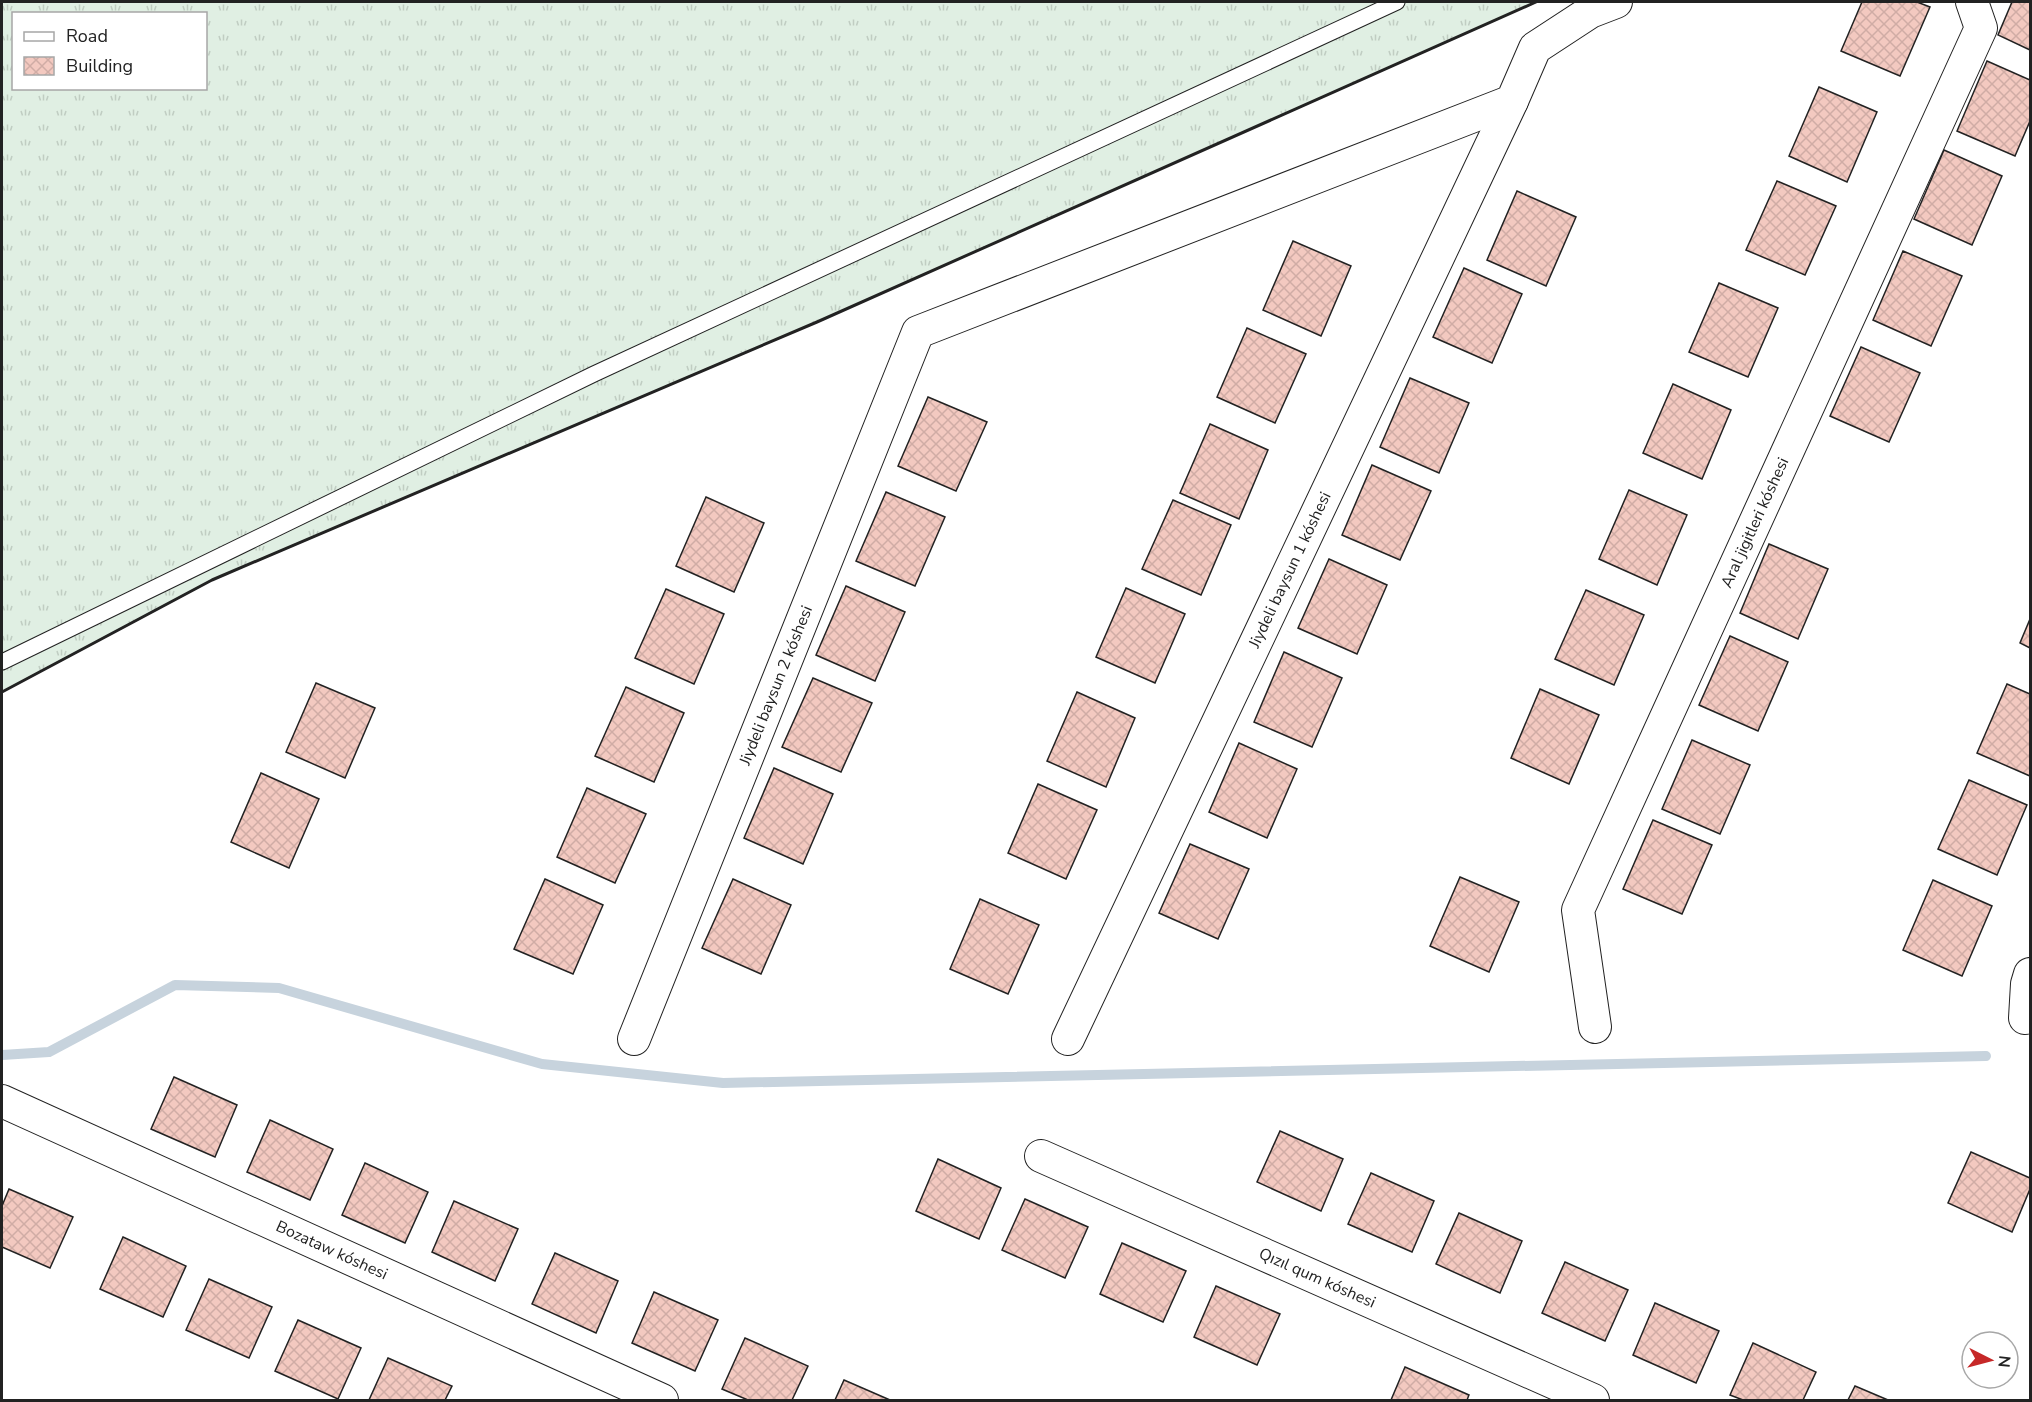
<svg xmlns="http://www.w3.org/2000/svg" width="2032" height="1402" viewBox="0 0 2032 1402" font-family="'Nunito Sans',sans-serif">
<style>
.grass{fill:url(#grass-tufts);stroke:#6f6f6f;stroke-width:1.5;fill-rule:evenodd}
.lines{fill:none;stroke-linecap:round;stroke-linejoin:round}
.stream{stroke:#c7d3dd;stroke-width:10}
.building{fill:url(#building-cross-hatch);stroke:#222;stroke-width:1.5}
.lane-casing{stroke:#222;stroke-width:17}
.street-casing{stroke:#222;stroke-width:34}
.lane{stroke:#fff;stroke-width:15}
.street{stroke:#fff;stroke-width:32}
.wall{stroke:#222;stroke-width:3}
.labels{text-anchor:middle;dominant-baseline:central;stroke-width:4.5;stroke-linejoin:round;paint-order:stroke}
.street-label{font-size:16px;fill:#222;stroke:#fff}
</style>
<defs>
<pattern id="grass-tufts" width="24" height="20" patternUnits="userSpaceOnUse" patternTransform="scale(1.5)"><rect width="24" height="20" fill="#e0efe3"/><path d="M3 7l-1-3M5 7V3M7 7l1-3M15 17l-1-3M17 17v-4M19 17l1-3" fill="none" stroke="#c0cdc2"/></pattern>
<pattern id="building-cross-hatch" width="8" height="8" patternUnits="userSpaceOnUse" patternTransform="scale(1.5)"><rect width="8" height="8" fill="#f3c9c0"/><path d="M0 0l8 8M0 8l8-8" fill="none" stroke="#d0aca5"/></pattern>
</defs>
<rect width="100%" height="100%" fill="#fff"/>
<!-- grass -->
<path class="grass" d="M2,2H1536L817,322L212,580L2,692ZM14,14H206V88H14Z"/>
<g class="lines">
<!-- stream -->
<polyline class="stream" points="2,1055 49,1052 175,985 279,988 542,1064 723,1083 1986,1056"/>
</g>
<!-- building -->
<g class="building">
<polygon points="1862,2 1917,2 1930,7 1900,76 1841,51"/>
<polygon points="2012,2 2030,2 2030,50 1998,35"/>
<polygon points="1987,61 2030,80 2030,121 2015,156 1957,131"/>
<polygon points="1819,87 1877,112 1847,182 1789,156"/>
<polygon points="1944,150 2002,176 1972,245 1914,219"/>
<polygon points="1777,181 1836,206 1805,275 1746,250"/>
<polygon points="1517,191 1576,217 1546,286 1487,260"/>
<polygon points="1293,241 1351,266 1321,336 1263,310"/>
<polygon points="1903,251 1962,276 1931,346 1873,320"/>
<polygon points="1464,268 1522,294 1492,363 1433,337"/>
<polygon points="1719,283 1778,308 1748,377 1689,352"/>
<polygon points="1247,328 1306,354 1275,423 1217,397"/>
<polygon points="1861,347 1920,373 1889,442 1830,416"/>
<polygon points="1410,378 1469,403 1439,473 1380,447"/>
<polygon points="1673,384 1731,410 1702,479 1643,453"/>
<polygon points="928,397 987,422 956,491 898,466"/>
<polygon points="1210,424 1268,450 1239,519 1180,493"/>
<polygon points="1372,465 1431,491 1400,560 1342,535"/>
<polygon points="1629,490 1687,515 1657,585 1599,559"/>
<polygon points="886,492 945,517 915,586 856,561"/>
<polygon points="706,497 764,523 734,592 676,566"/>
<polygon points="1173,500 1231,525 1201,595 1142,569"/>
<polygon points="1769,544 1828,569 1798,639 1740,613"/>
<polygon points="1329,559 1387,585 1357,654 1298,628"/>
<polygon points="846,586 905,612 875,681 816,655"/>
<polygon points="1126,588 1185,614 1155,683 1096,657"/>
<polygon points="666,589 724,614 694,684 635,658"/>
<polygon points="1586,590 1644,615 1614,685 1555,659"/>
<polygon points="2030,619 2030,648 2020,643"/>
<polygon points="1730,636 1788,662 1758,731 1699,705"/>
<polygon points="1284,652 1342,678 1312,747 1254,722"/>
<polygon points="813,678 872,703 841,772 782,747"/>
<polygon points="316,683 375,708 345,778 286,752"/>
<polygon points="2007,684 2030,694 2030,776 1977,753"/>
<polygon points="626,687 684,713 654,782 595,756"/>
<polygon points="1540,689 1599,715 1569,784 1511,758"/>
<polygon points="1077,692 1135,718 1106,787 1047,761"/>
<polygon points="1692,740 1750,765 1720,834 1662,809"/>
<polygon points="1239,743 1297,769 1267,838 1209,812"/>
<polygon points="774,768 833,794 803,864 744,838"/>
<polygon points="261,773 319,799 289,868 231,842"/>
<polygon points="1969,780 2027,805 1997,875 1938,849"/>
<polygon points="1038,784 1097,810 1066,879 1008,853"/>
<polygon points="587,788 646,814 615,883 557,857"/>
<polygon points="1653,820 1712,845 1682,914 1623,889"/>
<polygon points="1190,844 1249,869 1218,939 1159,913"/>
<polygon points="1460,877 1519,902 1489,972 1430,946"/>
<polygon points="545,879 603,905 573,974 514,949"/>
<polygon points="733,879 791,905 761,974 702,948"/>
<polygon points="1933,880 1992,906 1962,976 1903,950"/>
<polygon points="980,899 1039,925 1008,994 950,969"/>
<polygon points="174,1077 237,1105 215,1157 151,1129"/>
<polygon points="270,1120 333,1149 310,1200 247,1172"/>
<polygon points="1280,1131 1343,1159 1321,1211 1257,1182"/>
<polygon points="1971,1152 2030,1178 2030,1189 2012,1232 1948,1203"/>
<polygon points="938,1159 1001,1188 979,1239 916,1211"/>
<polygon points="365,1163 428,1192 405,1243 342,1215"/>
<polygon points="1371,1173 1434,1201 1412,1252 1348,1224"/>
<polygon points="9,1189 73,1217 50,1268 2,1247 2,1206"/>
<polygon points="1025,1199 1088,1227 1065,1278 1002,1250"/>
<polygon points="454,1201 518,1229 495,1281 432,1252"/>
<polygon points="1459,1213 1522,1241 1500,1293 1436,1264"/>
<polygon points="123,1237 186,1266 163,1317 100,1289"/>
<polygon points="1122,1243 1186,1271 1163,1322 1100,1294"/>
<polygon points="555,1253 618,1281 596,1333 532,1304"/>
<polygon points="1565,1262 1628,1290 1605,1341 1542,1313"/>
<polygon points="209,1279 272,1307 249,1358 186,1330"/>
<polygon points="1216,1286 1280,1314 1257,1365 1194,1337"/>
<polygon points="654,1292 718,1320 695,1371 632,1343"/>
<polygon points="1655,1303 1719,1331 1696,1383 1633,1355"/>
<polygon points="298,1320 361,1348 338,1399 275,1371"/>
<polygon points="745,1338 808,1366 792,1400 748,1400 722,1389"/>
<polygon points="1753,1343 1816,1372 1803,1400 1743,1400 1730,1395"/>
<polygon points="388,1358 452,1386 445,1400 369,1400"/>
<polygon points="1405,1367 1469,1395 1467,1400 1391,1400"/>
<polygon points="844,1380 890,1400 835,1400"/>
<polygon points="1855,1386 1888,1400 1848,1400"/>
</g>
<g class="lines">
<defs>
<polyline id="lane" points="2,662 594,374 1397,2"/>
<g id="street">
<polyline points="2025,1018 2027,984 2030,974"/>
<path id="s1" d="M1595,1027L1578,910L1981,28L1972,2"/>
<path id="s2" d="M634,1039L918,332L1512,101L1535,48L1590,12L1616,2"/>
<path id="s3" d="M1068,1039L1512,101"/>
<path id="s4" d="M2,1101L662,1400"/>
<path id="s5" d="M1041,1156L1593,1400"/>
</g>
</defs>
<!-- lane casing -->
<use href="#lane" class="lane-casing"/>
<!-- street casing -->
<use href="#street" class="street-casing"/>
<!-- lane -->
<use href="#lane" class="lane"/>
<!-- street -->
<use href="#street" class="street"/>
<!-- wall -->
<polyline class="wall" points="2,692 212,580 817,322 1536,2"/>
</g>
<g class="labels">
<!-- street labels -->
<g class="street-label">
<text stroke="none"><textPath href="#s1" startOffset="544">Aral jigitleri kóshesi</textPath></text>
<text stroke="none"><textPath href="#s3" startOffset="519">Jiydeli baysun 1 kóshesi</textPath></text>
<text stroke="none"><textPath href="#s2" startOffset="381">Jiydeli baysun 2 kóshesi</textPath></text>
<text stroke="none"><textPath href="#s4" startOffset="362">Bozataw kóshesi</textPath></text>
<text stroke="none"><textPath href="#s5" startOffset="302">Qızıl qum kóshesi</textPath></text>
</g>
</g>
<!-- border -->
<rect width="2032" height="1402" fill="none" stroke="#222222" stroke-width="6"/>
<!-- legend -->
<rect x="12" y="12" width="195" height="78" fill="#ffffff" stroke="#a7a7a7" stroke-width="1.5"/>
<rect x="24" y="32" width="30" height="9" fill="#ffffff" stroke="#a7a7a7" stroke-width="1.5"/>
<text x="66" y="42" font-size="18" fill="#222222">Road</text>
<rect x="24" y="57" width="30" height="18" fill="url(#building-cross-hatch)" stroke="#a7a7a7" stroke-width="1.5"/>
<text x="66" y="72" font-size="18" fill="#222222">Building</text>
<!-- north arrow -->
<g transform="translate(1990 1360) rotate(96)"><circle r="28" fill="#ffffff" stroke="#a7a7a7" stroke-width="1.5"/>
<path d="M0-4.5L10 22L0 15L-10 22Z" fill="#c62828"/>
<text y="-9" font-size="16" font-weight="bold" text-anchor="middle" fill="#222222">N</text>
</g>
</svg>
